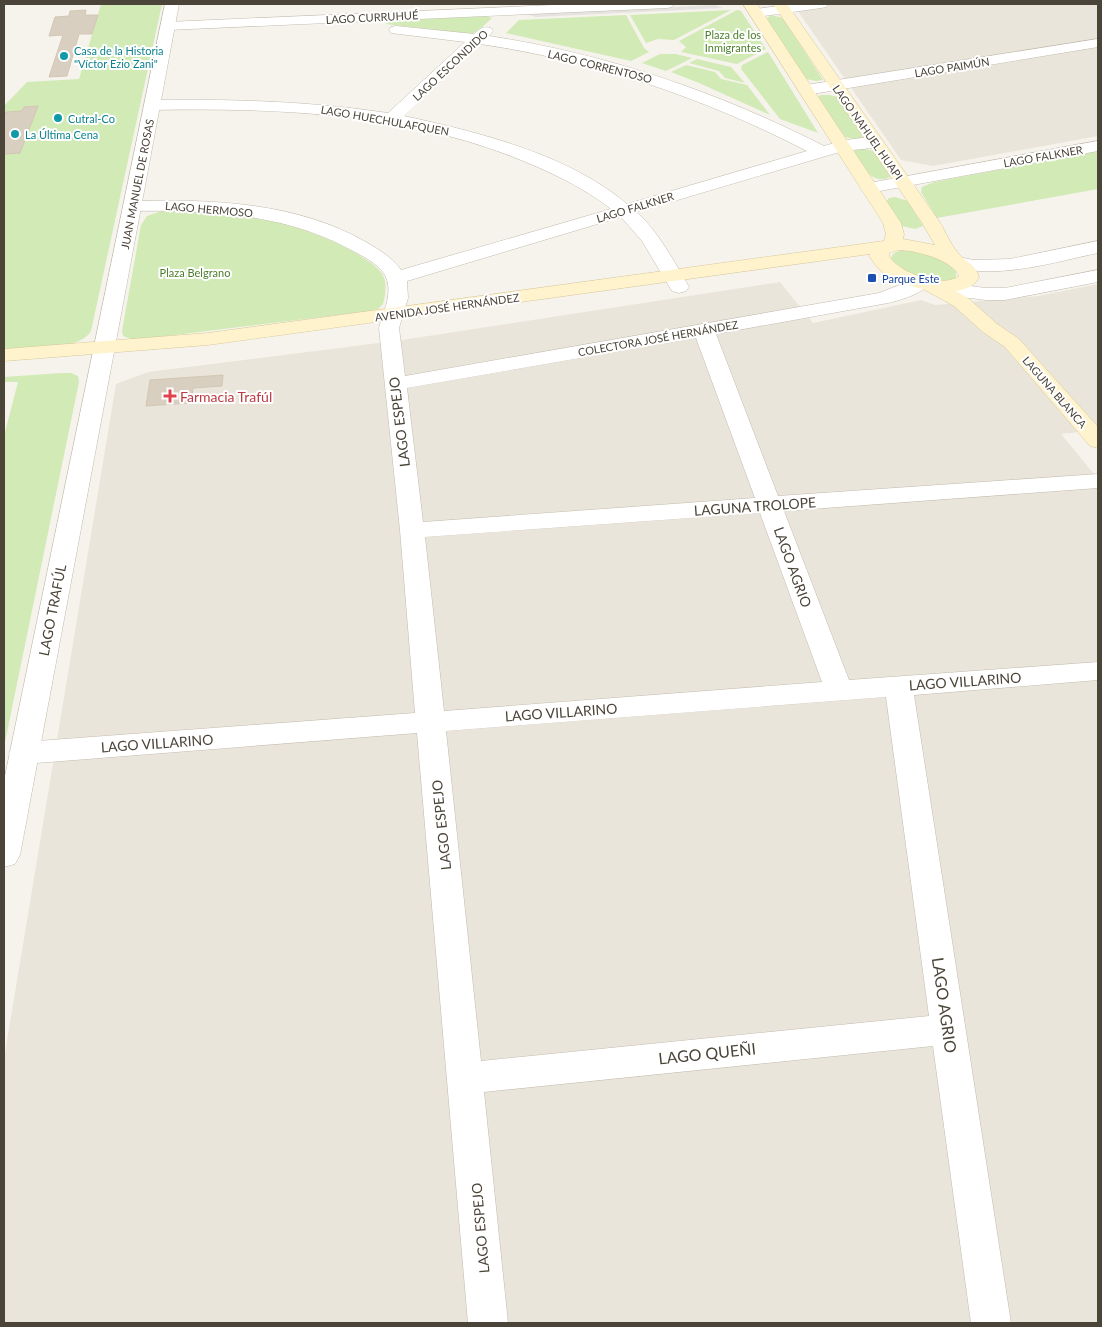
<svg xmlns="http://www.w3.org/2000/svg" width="1102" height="1327" viewBox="0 0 1102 1327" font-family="Lato,sans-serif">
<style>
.residential{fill:#eae5da}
.green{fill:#d2eab5}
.parking{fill:#e5e3e0}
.building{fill:#d8cfc1;stroke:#d3c7b4}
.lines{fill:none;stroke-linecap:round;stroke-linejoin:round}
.minor-casing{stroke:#c2bbae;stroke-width:1}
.tertiary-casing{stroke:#c2bbae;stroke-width:1}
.secondary-casing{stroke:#d6c79b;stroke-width:1}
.minor{fill:#fff;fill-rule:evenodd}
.tertiary{fill:#fff;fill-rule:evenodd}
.secondary{fill:#fff3cd;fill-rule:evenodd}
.culture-dot{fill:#0f9aa8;stroke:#fff;stroke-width:2}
.transit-dot{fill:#1a4fb4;stroke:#fff;stroke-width:2}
.health-dot{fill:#e0444e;stroke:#fff;stroke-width:2}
.labels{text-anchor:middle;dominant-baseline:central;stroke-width:4;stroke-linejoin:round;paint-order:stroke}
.far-street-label{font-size:11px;fill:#4b4439;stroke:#fff}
.far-park-label{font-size:11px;fill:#4a7f2a;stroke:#fff}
.far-culture-label{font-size:11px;fill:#0d838f;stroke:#fff;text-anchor:start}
.far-transit-label{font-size:11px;fill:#164399;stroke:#fff;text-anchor:start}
.health-label{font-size:14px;fill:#be3a42;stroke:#fff;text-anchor:start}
.street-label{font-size:14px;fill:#4b4439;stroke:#fff}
.near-street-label{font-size:16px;fill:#4b4439;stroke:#fff}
</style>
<rect width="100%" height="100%" fill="#f6f3ec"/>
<!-- residential -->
<g class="residential">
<polygon points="793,4 1098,4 1098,136 933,166 901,160"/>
<polygon points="780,282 813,323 921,300 935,305 1038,296 1098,284 1098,430 1061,434 1098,479 1098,1323 4,1323 4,1059 116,384 148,372 402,340"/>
</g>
<!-- green -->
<g class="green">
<path d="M101,4H162L91,331C80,351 26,348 4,350V106L27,82L79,79Z"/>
<polygon points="731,10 674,40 658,39 646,43 630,15"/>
<polygon points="737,10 741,11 766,49 737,64 681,52 686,47 679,41"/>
<polygon points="626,15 644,48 649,52 631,61 506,33 519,20"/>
<polygon points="771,15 783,18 823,80 816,81 806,79 766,19"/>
<polygon points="486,16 492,18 478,31 471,34 386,24 389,21 398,20"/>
<polygon points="768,52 818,133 780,119 741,69 742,65"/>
<polygon points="660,54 676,54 692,58 666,71 642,63"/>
<polygon points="697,59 731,67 745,83 725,78 719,71 689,63"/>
<polygon points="686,65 715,72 721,79 747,85 770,115 699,83 671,72"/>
<polygon points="821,95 830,95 837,97 863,135 862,138 854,139 845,137 818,97"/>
<path d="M862,148L873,151L890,174V177C871,186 862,165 854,151Z"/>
<polygon points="1098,151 1098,189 937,218 921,192 922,187 934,182"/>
<polygon points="895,197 908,201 923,226 915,229 902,226 886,202 889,198"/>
<path d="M162,211C220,205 318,225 365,259C372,263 381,270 384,278C387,285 385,297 383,304L378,309L370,311L142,339H131L123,336L122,331L141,225L147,216Z"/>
<path d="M905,250C922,253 945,258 956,271V278C937,290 904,273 891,259C892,252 898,251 905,250Z"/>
<polygon points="61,373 71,373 78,376 79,382 4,747 4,436 18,382 4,382 4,377"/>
</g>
<!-- parking -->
<polygon class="parking" points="715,5 723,8 536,17 526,14"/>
<!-- building -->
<g class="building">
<polygon points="86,10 85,15 98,15 92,34 79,34 67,76 49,77 63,35 49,36 55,17 69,16 70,11"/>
<polygon points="38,106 20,153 4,154 4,116 6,112 22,111 24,107"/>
<polygon points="223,375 222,386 193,388 191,403 146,406 150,380"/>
</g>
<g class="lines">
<defs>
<g id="minor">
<polygon points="576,4 674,4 672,7 667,8 168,30 163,29 161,26 163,23 168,22"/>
<polygon points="792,4 828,4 826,7 821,8 756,17 751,16 749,13 751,10 756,9"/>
<path d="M396,26L474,34C480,29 483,26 491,28L493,31L489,36C607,54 718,92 824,146C841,141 864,135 882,139L884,143L882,147L843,151L637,212C659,233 674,261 689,287L686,291L679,293L672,291L642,241L621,217L407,281L408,298L399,328L405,376L879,293L920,277L927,279L930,283C922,294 901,300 888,303L716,334L778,496L1098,474V488L784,511L849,680L1098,662V680L914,695L1011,1323H971L933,1046L484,1092L508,1323H468L417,733L24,764L14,761L9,753L14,745L24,742L415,713L400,530L379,328C383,313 392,296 387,280C383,267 368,259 357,253C288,213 209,210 132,211L126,210L123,206L126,202L132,201C211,199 296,202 366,242C379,250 392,257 401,270L611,209C580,185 546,170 511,156C396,112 273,108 152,110L146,108L144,105L146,102L152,100C231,99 309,101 388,113L465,42L391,33L389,30L391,27ZM480,44C596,61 704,98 807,151L627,204C568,154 478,132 404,116ZM696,338L755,498L423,522L407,388ZM760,513L822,682L444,711L425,537ZM886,697L929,1016L481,1061L446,731Z"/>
<polygon points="1098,39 1098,47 806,95 800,93 798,90 800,87 806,85"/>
<polygon points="1098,141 1098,151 869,193 863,192 860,188 863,184 869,183"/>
</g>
<g id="tertiary">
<polygon points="165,4 179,4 20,855 15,864 4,867 4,781"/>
<path d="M1098,241V253C1050,263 1001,279 951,267L948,263L951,259L958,257L974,260L1010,259Z"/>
<polygon points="1098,270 1098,282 1005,300 986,300 938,294 931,292 928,288 931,284 938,282 986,288 1005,288"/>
</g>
<path id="secondary" d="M743,4H757L901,223L904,234L903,239L935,245L921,221L773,4H787L939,221C946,232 952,248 961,256C969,264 977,266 979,278C973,287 966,289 956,291L968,298L997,324L1019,339L1098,427V448L1090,446L1005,347L983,332L954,306L925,290L898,282L886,275L877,267L869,256L870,254L208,345L4,361V349L208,333L884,241L886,234L883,223ZM899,250C915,250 953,260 959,276C943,289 899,273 889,256V253Z"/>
</defs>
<!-- minor casing -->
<use href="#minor" class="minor-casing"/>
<!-- tertiary casing -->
<use href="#tertiary" class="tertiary-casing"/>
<!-- secondary casing -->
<use href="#secondary" class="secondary-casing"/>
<!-- minor -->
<use href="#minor" class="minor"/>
<!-- tertiary -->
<use href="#tertiary" class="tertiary"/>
<!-- secondary -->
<use href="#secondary" class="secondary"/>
</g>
<!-- markers -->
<g class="culture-dot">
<circle cx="64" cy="56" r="5"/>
<circle cx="58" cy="118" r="5"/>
<circle cx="15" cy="134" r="5"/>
</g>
<rect class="transit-dot" x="867" y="273" width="10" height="10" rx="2.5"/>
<path class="health-dot" d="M167.5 388.5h5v5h5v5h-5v5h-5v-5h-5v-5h5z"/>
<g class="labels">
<!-- far-street labels -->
<g class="far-street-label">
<text transform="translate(372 17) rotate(-3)">LAGO CURRUHUÉ</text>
<text transform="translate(450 65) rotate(-43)">LAGO ESCONDIDO</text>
<text transform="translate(600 66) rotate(14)">LAGO CORRENTOSO</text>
<text transform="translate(952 67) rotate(-9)">LAGO PAIMÚN</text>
<text transform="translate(385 120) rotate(10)">LAGO HUECHULAFQUEN</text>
<text transform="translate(868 132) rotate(55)">LAGO NAHUEL HUAPI</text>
<text transform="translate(1043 156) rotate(-10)">LAGO FALKNER</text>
<text transform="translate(137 184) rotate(-79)">JUAN MANUEL DE ROSAS</text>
<text transform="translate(635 207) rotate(-17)">LAGO FALKNER</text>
<text transform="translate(209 209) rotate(5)">LAGO HERMOSO</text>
<text transform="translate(447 307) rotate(-8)">AVENIDA JOSÉ HERNÁNDEZ</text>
<text transform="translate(658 338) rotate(-10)">COLECTORA JOSÉ HERNÁNDEZ</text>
<text transform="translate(1055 392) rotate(49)">LAGUNA BLANCA</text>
</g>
<!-- far-park labels -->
<g class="far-park-label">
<text x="733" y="34">Plaza de los<tspan x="733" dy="13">Inmigrantes</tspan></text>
<text x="195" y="272">Plaza Belgrano</text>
</g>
<!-- far-culture labels -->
<g class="far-culture-label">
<text x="74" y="50">Casa de la Historia<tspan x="74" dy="13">"Víctor Ezio Zani"</tspan></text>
<text x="68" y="118">Cutral-Co</text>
<text x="25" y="134">La Última Cena</text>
</g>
<!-- far-transit labels -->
<g class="far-transit-label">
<text x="882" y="278">Parque Este</text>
</g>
<!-- health labels -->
<g class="health-label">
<text x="180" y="396">Farmacia Trafúl</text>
</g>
<!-- street labels -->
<g class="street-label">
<text transform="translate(399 422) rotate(-97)">LAGO ESPEJO</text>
<text transform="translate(755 506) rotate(-4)">LAGUNA TROLOPE</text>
<text transform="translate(793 567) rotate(70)">LAGO AGRIO</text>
<text transform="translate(52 610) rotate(-79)">LAGO TRAFÚL</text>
<text transform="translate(965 681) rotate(-4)">LAGO VILLARINO</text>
<text transform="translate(561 712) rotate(-4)">LAGO VILLARINO</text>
<text transform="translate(157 743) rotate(-4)">LAGO VILLARINO</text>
<text transform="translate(441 825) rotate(-96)">LAGO ESPEJO</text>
<text transform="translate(480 1228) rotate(-95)">LAGO ESPEJO</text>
</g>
<!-- near-street labels -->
<g class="near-street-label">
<text transform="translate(945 1005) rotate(82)">LAGO AGRIO</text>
<text transform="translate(707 1053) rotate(-6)">LAGO QUEÑI</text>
</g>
</g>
<!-- border -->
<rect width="1102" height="1327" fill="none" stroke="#4b4439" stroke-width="10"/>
</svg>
